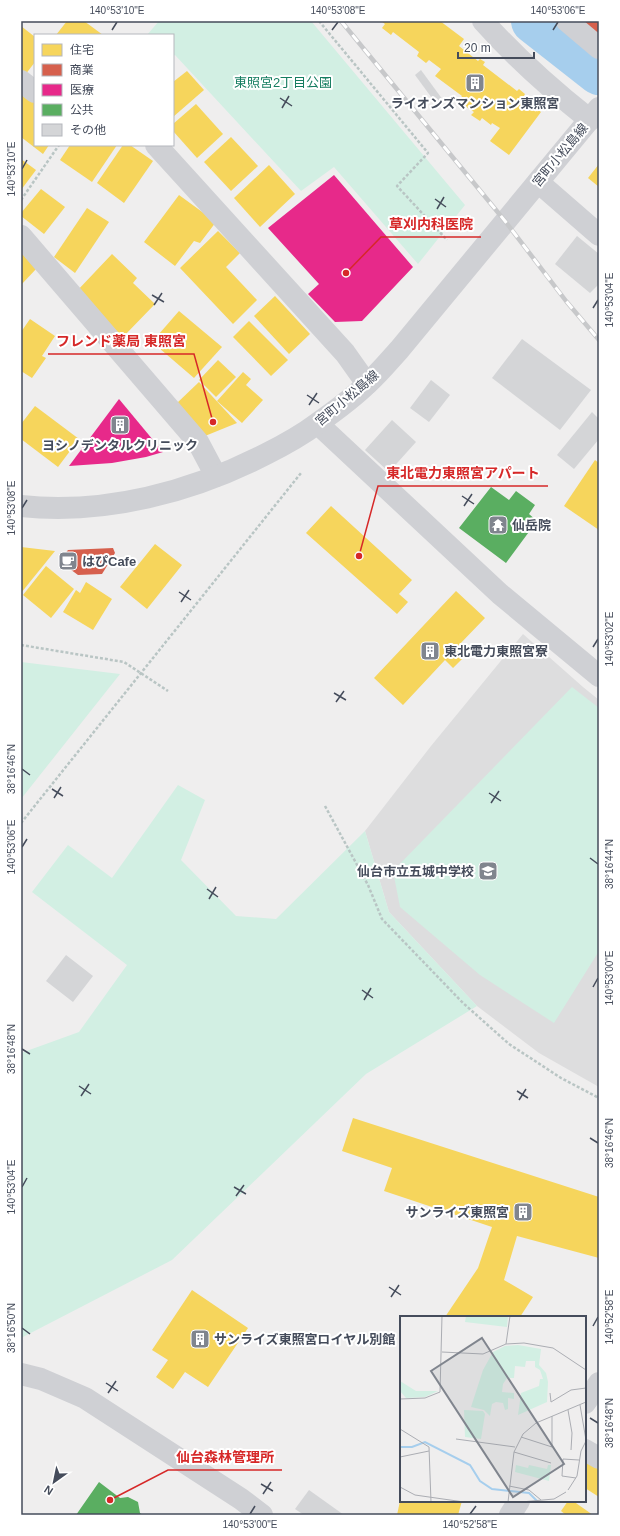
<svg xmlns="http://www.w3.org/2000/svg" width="620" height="1536" viewBox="0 0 620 1536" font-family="Helvetica,'Noto Sans JP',sans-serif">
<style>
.education{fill:#ddddde}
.green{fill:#d2efe3}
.homes{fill:#f6d55c}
.shops{fill:#d6604d}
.health{fill:#e7298a}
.public{fill:#5aae61}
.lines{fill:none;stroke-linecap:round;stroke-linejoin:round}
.river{stroke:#a6ceed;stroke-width:46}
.building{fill:#d4d5d7}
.path{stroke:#b9c5c4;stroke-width:2.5;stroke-dasharray:3 2;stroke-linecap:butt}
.minor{stroke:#cfd0d4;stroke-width:22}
.rail-casing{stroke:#c7c8ca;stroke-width:4.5}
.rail{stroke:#fff;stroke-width:3;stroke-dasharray:9;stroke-linecap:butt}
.ticks{fill:none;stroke:#454c5b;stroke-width:1.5}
.labels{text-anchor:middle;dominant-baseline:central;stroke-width:4;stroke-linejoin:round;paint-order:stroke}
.park-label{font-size:13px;fill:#157d60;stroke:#fff}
.poi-label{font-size:13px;font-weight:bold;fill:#454c5b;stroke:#fff;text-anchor:start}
.street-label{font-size:13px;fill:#454c5b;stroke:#fff}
.inset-river{fill:none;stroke:#a6ceed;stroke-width:2}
.inset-road{fill:none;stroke:#abadb3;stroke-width:1}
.view{fill:#80858e;fill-opacity:0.15;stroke:#80858e;stroke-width:2}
.inset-edge{fill:none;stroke:#454c5b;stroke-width:2}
.leader{fill:none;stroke:#d62828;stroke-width:1.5}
.callout-dot{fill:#d62828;stroke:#fff;stroke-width:1.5}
.callout-label{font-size:14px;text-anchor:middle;font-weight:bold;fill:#d62828;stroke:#fff;stroke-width:4;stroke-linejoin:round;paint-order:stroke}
.neatline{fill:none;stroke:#454c5b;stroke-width:1.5}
.ticks-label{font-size:10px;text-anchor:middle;fill:#454c5b}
</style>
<rect width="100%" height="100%" fill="#efeeee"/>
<!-- education -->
<polygon class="education" points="523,634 583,687 599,700 599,1087 539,1053 477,1006 389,912 365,831 431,746"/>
<!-- green -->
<g class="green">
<polygon points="159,21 311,21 465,205 418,264 334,167 301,191 175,55 173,56 173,35 147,35"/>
<polygon points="21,662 120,674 21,799"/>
<polygon points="572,687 599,708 599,951 554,1023 480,975 400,907 393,871"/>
<polygon points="178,785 205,800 181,860 236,916 276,919 365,831 389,912 477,1006 366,1074 172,1260 21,1338 21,1053 79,1032 127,965 32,892 68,845 112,878"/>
</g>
<!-- homes -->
<g class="homes">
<polygon points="67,21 84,21 103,35 56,35"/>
<polygon points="381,21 440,21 464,39 459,46 478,61 480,59 485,62 483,65 517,91 519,89 525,94 523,98 541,112 509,155 490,141 500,128 492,123 491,125 482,118 480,121 471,115 474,112 465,106 467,104 460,99 462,96 435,76 441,69 429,60 426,63 417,56 419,52 393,32 391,35 382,28 385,24"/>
<polygon points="21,26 35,37 35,62 25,75 21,72"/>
<polygon points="187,71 204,90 173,117 173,82"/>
<polygon points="21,94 35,102 35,145 49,145 43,154 21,137"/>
<polygon points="196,104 223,134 197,158 173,131 173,124"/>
<polygon points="231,137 258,166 231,191 204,162"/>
<polygon points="70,145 117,145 92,182 60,160"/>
<polygon points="123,145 130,145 153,161 124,203 97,183"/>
<polygon points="21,159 36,170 21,190"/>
<polygon points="599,164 599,187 588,178"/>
<polygon points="269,165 295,194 260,227 234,198"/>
<polygon points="41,189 65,207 44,234 21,216 21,213"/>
<polygon points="179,195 216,222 200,243 194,241 175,266 144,242"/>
<polygon points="87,208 109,222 75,273 54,257"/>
<polygon points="218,231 240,253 226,267 257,300 233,324 180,268"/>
<polygon points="21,252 37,268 21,285"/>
<polygon points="112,254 137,278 133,283 155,304 123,337 76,292"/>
<polygon points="275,296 310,334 289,354 254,316"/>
<polygon points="179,311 222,347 194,378 152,342"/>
<polygon points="30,319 55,336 42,356 46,358 32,378 21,371 21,332"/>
<polygon points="249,321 288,360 271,376 233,337"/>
<polygon points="218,360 236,377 216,397 199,380"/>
<polygon points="243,372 251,379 246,385 263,400 242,423 217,401"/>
<polygon points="199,382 237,423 205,436 176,404"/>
<polygon points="35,406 79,439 58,467 21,439 21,424"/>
<polygon points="595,460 599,463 599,530 564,506"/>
<polygon points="331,506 412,580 399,594 408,602 397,614 306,533"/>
<polygon points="155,544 182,565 147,609 120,587"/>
<polygon points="21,547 55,551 21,593"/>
<polygon points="46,566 74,589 51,618 23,595"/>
<polygon points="86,582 112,599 93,630 63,612 76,590 80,593"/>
<polygon points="456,591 485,618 457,647 466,655 453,668 445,660 403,705 374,678"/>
<polygon points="353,1118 599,1197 599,1258 517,1236 504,1280 533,1297 520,1317 445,1317 478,1268 492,1227 384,1191 392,1168 342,1151"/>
<polygon points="192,1290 248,1328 208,1387 185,1372 173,1389 156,1377 168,1360 152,1350"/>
<polygon points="588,1462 599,1469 599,1497 585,1488 585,1467"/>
<polygon points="400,1501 462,1501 458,1515 397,1515"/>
<polygon points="568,1501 573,1501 593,1515 566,1515 561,1511"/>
</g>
<!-- shops -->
<g class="shops">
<polygon points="579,21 599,21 599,39"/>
<polygon points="113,548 115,553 102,574 78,575 59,561 68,550"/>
</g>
<!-- health -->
<g class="health">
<polygon points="334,175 413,267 362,321 335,322 308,294 319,284 268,228"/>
<polygon points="119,399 163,452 146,457 112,463 69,466"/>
</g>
<!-- public -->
<g class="public">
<polygon points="491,487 509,500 516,491 535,505 529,514 537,521 506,563 459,528"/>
<polygon points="99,1482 120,1498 128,1497 138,1502 140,1513 143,1515 76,1515"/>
</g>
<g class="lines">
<!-- river -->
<polyline class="river" points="534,21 599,72"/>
</g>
<!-- building -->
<g class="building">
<polygon points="421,70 443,100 437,105 415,75"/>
<polygon points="577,236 599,254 599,284 590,293 555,264"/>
<polygon points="522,339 591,390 560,430 492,378"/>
<polygon points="431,380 450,395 429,422 410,408"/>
<polygon points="592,412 599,419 599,439 574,469 557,455"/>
<polygon points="392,420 416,442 389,472 365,450"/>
<polygon points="66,955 93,976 73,1002 46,981"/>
<polygon points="309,1490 344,1515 304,1515 295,1509"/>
</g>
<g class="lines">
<!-- path -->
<g class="path">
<polyline points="319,21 428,153 397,186 447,240"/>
<polyline points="21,200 59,145"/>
<polyline points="21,645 124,662 168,691"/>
<polyline points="325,806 368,885 382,919 463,1003 509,1044 561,1078 599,1098"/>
<polyline points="21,823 301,473"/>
</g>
<!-- minor -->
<g class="minor">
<path d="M483,21C515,57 552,90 590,120"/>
<polyline points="567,21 599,48"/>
<polyline points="21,81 35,92"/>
<polyline points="156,145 345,353 367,384"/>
<polyline points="538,182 599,235"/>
<polyline points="21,236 198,442 216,476"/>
<polyline points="318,424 500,594 599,676"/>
<path d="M21,506C105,515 192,492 266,454C284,445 302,435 318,423C335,411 353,398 368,383C379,373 389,361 399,350L599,108"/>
<polyline points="21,1374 41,1379 85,1398 241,1499 262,1515"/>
<polyline points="585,1403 599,1383"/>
<polyline points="585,1450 599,1458"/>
<polyline points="510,1515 519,1501"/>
</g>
<defs>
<polyline id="rail" points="341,21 505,221 566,301 599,340"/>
</defs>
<!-- rail casing -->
<use href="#rail" class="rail-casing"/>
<!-- rail -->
<use href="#rail" class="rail"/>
</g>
<!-- ticks -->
<path class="ticks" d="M112,30L117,22M332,30L338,22M553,30L558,22M280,98L292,106M282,108L289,96M22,169L27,160M435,199L446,207M437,209L444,197M152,295L164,302M154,305L162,293M593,308L598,300M307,395L319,403M309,405L317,393M462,496L474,504M464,506L472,494M22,508L27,500M179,592L191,600M181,602L189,590M593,647L598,639M334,693L346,700M336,702L344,691M22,769L30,775M52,789L63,796M489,793L501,801M54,798L61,787M491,803L499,791M22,847L27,839M590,858L598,864M207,889L218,897M209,899L216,887M593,987L598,978M362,990L373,998M364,1000L371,988M22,1049L30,1054M79,1086L91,1094M517,1091L528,1098M81,1096L89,1084M519,1100L526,1089M590,1138L598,1143M22,1187L27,1178M234,1187L246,1194M236,1196L244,1185M389,1287L401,1295M391,1297L399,1285M593,1326L598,1317M22,1328L30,1334M106,1383L118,1391M108,1393L116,1381M590,1418L598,1423M261,1484L273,1491M263,1494L271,1482M250,1514L255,1506M470,1514L476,1506"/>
<!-- icons -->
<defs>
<symbol id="building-square" viewBox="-11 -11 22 22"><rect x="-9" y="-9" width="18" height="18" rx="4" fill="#80858e" stroke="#fff"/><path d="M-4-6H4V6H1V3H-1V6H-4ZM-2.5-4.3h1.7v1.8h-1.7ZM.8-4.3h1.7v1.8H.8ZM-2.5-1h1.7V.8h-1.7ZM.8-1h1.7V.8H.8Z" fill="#fff"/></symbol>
<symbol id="temple-square" viewBox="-11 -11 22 22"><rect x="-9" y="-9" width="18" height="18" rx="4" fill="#80858e" stroke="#fff"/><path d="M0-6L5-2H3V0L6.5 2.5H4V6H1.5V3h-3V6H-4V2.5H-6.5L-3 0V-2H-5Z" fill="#fff"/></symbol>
<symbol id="cafe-square" viewBox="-11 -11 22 22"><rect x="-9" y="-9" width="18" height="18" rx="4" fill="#80858e" stroke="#fff"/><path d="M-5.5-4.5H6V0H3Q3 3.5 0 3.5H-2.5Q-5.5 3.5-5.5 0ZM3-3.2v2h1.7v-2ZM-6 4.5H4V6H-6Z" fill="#fff"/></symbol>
<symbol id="school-square" viewBox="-11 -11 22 22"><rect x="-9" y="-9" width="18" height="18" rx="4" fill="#80858e" stroke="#fff"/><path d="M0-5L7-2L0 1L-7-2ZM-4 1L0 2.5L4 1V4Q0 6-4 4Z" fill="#fff"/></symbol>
</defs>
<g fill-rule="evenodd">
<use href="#building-square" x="464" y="72" width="22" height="22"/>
<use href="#building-square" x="109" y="414" width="22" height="22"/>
<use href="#temple-square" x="487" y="514" width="22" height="22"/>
<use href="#cafe-square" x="57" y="550" width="22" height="22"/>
<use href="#building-square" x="419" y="640" width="22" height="22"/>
<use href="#school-square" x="477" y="860" width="22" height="22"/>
<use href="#building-square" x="512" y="1201" width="22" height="22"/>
<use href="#building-square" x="189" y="1328" width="22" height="22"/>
</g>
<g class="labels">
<!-- park labels -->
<g class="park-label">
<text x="283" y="82">東照宮2丁目公園</text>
</g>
<!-- poi labels -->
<g class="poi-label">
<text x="475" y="103" text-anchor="middle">ライオンズマンション東照宮</text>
<text x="120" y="445" text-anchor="middle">ヨシノデンタルクリニック</text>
<text x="512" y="525">仙岳院</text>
<text x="82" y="561">はぴCafe</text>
<text x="444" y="651">東北電力東照宮寮</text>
<text x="474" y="871" text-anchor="end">仙台市立五城中学校</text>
<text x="509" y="1212" text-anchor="end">サンライズ東照宮</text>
<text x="214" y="1339">サンライズ東照宮ロイヤル別館</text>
</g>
<!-- street labels -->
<g class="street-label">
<text transform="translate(560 155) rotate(-50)">宮町小松島線</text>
<text transform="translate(347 398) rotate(-40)">宮町小松島線</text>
</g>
</g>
<!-- overview -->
<g transform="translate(400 1316)">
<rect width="186" height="186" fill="#efeeee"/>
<path d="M66,0H108L107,11L65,6ZM118,29L141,33L139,49L146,57L148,66L147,86L118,99L121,77L139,70L140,63H143L140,54L135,51V45H126L125,51L115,50L114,62H107L103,68L102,76L114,77V83L108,82V93L105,94L103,87L96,86L92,88L90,100L84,94L71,91L83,54L93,36L105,30ZM0,65L16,75H38L25,81L6,82L0,75ZM64,94L83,95L85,98L81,123L65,121ZM116,149L128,152L129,149L147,153L148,149H151L149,165L115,156Z" fill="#d2efe3"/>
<path class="inset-river" d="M0,131H12L25,126L70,149L80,165L92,173L129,177L138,186"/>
<path class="inset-road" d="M110,0L106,28L124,27L153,32L186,54M42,36L83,38L106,28M150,77L151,86L171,74L186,72M0,83L25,82L40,76L42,0M180,89L186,124M168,94L172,117L171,134M0,113L29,131L31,186M121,121L152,131V100M56,123L115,131M114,136L151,147M0,141L29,135M176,162L162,160L163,143L179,144M109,170L129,174L141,184M0,171L15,179L64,186M168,174L177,160L181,135L186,125M108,186L114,136L123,118L136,107L186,86M121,186L154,183L166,176"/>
<path class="view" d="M82,22L164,148L113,181L31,55Z"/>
<rect width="186" height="186" class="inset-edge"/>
</g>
<!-- callouts -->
<path class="leader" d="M346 273L381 237H481M213 422L194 354H48M359 556L378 486H548M110 1500L168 1470H282"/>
<g class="callout-dot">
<circle cx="346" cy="273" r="4"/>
<circle cx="213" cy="422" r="4"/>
<circle cx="359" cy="556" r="4"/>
<circle cx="110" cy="1500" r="4"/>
</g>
<g class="callout-label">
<text x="431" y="229">草刈内科医院</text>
<text x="121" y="346">フレンド薬局 東照宮</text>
<text x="463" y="478">東北電力東照宮アパート</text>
<text x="225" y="1462">仙台森林管理所</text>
</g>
<!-- border -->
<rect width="620" height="1536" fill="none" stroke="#ffffff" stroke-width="44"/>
<!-- legend -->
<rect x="34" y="34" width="140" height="112" fill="#ffffff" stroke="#b5b7bd"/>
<rect x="42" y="44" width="20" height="12" fill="#f6d55c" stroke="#b5b7bd"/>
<text x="70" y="54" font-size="12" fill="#454c5b">住宅</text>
<rect x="42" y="64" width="20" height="12" fill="#d6604d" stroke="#b5b7bd"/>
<text x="70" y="74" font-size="12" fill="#454c5b">商業</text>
<rect x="42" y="84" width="20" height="12" fill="#e7298a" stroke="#b5b7bd"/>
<text x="70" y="94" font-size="12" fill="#454c5b">医療</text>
<rect x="42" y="104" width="20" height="12" fill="#5aae61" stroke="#b5b7bd"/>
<text x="70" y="114" font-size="12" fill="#454c5b">公共</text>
<rect x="42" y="124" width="20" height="12" fill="#d4d5d7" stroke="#b5b7bd"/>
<text x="70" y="134" font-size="12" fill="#454c5b">その他</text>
<!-- north arrow -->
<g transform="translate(54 1482) rotate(213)" stroke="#ffffff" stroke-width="3" paint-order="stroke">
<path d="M0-3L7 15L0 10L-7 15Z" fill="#454c5b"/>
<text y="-6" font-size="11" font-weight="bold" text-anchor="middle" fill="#454c5b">N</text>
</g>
<!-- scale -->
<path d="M458 52v6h76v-6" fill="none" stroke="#454c5b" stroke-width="2"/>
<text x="464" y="52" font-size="12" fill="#454c5b" stroke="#ffffff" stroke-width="3" paint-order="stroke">20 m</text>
<rect x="22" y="22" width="576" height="1492" class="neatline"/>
<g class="ticks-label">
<text x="117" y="14">140°53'10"E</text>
<text x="338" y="14">140°53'08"E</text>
<text x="558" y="14">140°53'06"E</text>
<text transform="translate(11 169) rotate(-90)" y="4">140°53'10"E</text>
<text transform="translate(609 300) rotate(-90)" y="4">140°53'04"E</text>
<text transform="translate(11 508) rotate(-90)" y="4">140°53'08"E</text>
<text transform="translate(609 639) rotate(-90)" y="4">140°53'02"E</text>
<text transform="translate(11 769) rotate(-90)" y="4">38°16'46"N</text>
<text transform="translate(11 847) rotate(-90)" y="4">140°53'06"E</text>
<text transform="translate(609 864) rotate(-90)" y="4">38°16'44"N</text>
<text transform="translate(609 978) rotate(-90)" y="4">140°53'00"E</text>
<text transform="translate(11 1049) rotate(-90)" y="4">38°16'48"N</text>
<text transform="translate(609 1143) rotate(-90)" y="4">38°16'46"N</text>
<text transform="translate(11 1187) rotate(-90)" y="4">140°53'04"E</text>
<text transform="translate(609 1317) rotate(-90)" y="4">140°52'58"E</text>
<text transform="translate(11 1328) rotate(-90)" y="4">38°16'50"N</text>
<text transform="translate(609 1423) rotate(-90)" y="4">38°16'48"N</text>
<text x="250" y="1528">140°53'00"E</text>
<text x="470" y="1528">140°52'58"E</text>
</g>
</svg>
